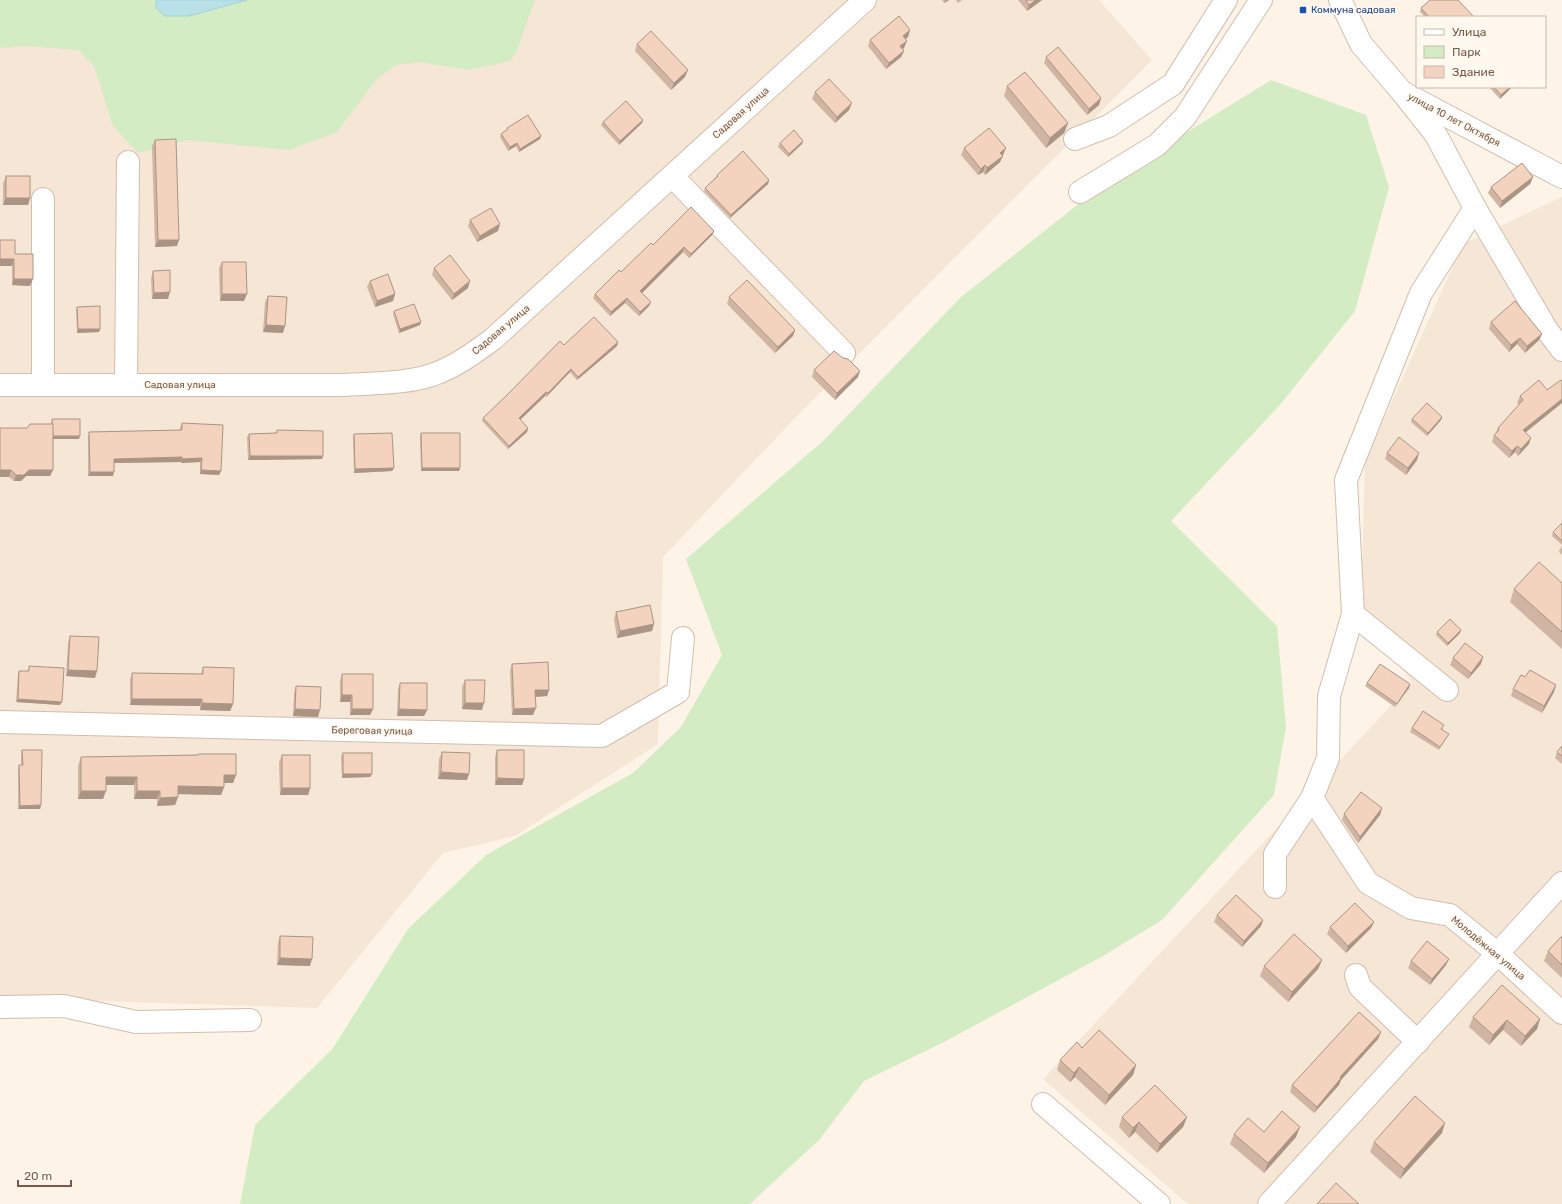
<svg xmlns="http://www.w3.org/2000/svg" width="1562" height="1204" viewBox="0 0 1562 1204" font-family="Rubik,sans-serif">
<style>
.residential{fill:#f5e6d5}
.green{fill:#d4ecc4}
.water{fill:#bae1e8;stroke:#a0d1da}
.lines{fill:none;stroke-linecap:round;stroke-linejoin:round}
.minor-casing{stroke:#d2beae;stroke-width:24}
.minor{stroke:#fff;stroke-width:22}
.wall{fill:#d1b5a3}
.shaded-wall{fill:#aa9484}
.building{fill:#f3d3bd;stroke:#aa9484}
.transit-dot{fill:#1a4fb4;stroke:#fff8ee;stroke-width:1.5}
.labels{text-anchor:middle;dominant-baseline:central;stroke-width:3;stroke-linejoin:round;paint-order:stroke}
.transit-label{font-size:10px;fill:#164399;stroke:#fff8ee;text-anchor:start}
.street-label{font-size:10px;fill:#785a4a;stroke:#fff8ee}
</style>
<rect width="100%" height="100%" fill="#fdf4e7"/>
<!-- residential -->
<g class="residential">
<polygon points="113,0 1099,0 1152,60 793,420 663,557 658,744 515,836 443,853 317,1008 0,998 0,11"/>
<polygon points="1562,197 1562,1204 1188,1204 1043,1079 1412,683 1361,607 1365,461 1463,244"/>
</g>
<!-- green -->
<g class="green">
<polygon points="0,0 156,0 156,8 165,16 189,16 247,0 535,0 517,50 510,61 469,70 420,62 396,65 376,80 337,132 289,150 187,140 138,153 113,126 94,66 78,50 26,46 0,48"/>
<polygon points="1271,80 1366,115 1389,187 1355,311 1279,406 1171,521 1277,626 1286,727 1274,795 1162,920 1103,956 946,1041 864,1081 819,1140 750,1204 240,1204 255,1125 333,1048 408,929 486,855 633,773 681,727 722,655 686,559 823,441 961,297 1105,183"/>
</g>
<!-- water -->
<polygon class="water" points="156,0 247,0 189,16 165,16 156,8"/>
<g class="lines">
<defs>
<g id="minor">
<polyline points="1340,0 1361,44 1402,92 1562,177"/>
<polyline points="1402,92 1436,135 1475,208 1547,330 1562,350"/>
<polyline points="1075,139 1109,126 1173,84 1226,0"/>
<polyline points="672,176 844,353"/>
<polyline points="1080,192 1157,145 1185,117 1261,0"/>
<polyline points="43,199 43,385"/>
<path d="M0,385H343C372,383 404,384 432,375C455,367 474,353 493,339L865,0"/>
<polyline points="126,385 128,162"/>
<polyline points="1353,614 1447,690"/>
<polyline points="0,722 602,736 678,692 683,638"/>
<polyline points="1312,798 1368,883 1411,908 1450,915 1498,954 1562,1013"/>
<polyline points="1275,887 1275,854 1312,798 1328,758 1329,696 1353,614 1346,480 1421,293 1475,208"/>
<polyline points="1356,975 1360,987 1418,1042"/>
<polyline points="0,1007 64,1006 136,1022 250,1020"/>
<polyline points="1043,1104 1159,1204"/>
<polyline points="1269,1204 1562,883"/>
</g>
</defs>
<!-- minor casing -->
<use href="#minor" class="minor-casing"/>
<!-- minor -->
<use href="#minor" class="minor"/>
</g>
<!-- wall -->
<g class="wall">
<polygon points="942,0 949,0 944,3"/>
<polygon points="956,0 962,0 958,3"/>
<polygon points="1018,0 1042,0 1027,11"/>
<polygon points="1421,8 1474,17 1425,17 1420,12"/>
<polygon points="910,30 908,37 905,39 904,48 902,49 904,51 901,57 886,69 868,46 870,40"/>
<polygon points="637,44 685,77 671,90 635,51"/>
<polygon points="1046,57 1101,98 1099,105 1087,115 1044,63"/>
<polygon points="1007,86 1068,123 1064,133 1046,148 1004,96"/>
<polygon points="1489,87 1512,87 1500,99"/>
<polygon points="815,92 849,110 835,123 812,99"/>
<polygon points="643,120 642,123 619,145 601,125 603,122"/>
<polygon points="507,128 541,136 540,139 519,152 516,146 508,151 500,137 501,134 507,130"/>
<polygon points="155,140 177,246 155,247 152,146"/>
<polygon points="803,141 802,144 788,157 778,147 780,143"/>
<polygon points="964,148 1006,148 1000,162 985,175 983,172 978,175 961,155"/>
<polygon points="717,175 769,180 768,184 730,218 704,191 705,188 716,177"/>
<polygon points="6,176 30,198 28,205 3,205 3,183"/>
<polygon points="1533,177 1530,184 1500,208 1488,193 1491,187"/>
<polygon points="470,220 498,231 477,242 468,226"/>
<polygon points="714,231 712,235 689,258 683,252 642,293 651,302 649,306 639,316 625,303 610,316 593,298 595,294 621,272"/>
<polygon points="15,254 30,286 12,285 12,266 0,266"/>
<polygon points="222,262 244,301 220,301 219,268"/>
<polygon points="434,268 468,288 452,300 432,275"/>
<polygon points="153,271 168,299 152,299 151,278"/>
<polygon points="370,281 395,294 393,301 375,307 367,287"/>
<polygon points="268,296 283,333 263,332 265,302"/>
<polygon points="729,297 793,336 775,353 727,304"/>
<polygon points="77,307 100,329 99,332 77,333 76,310"/>
<polygon points="394,311 421,322 420,325 399,333 393,314"/>
<polygon points="1491,322 1542,334 1539,340 1525,353 1517,344 1509,352 1489,329"/>
<polygon points="618,342 617,346 577,380 570,372 546,397 545,396 520,420 528,428 527,432 508,449 482,421 483,418 564,345"/>
<polygon points="843,358 858,377 835,400 812,377 814,370"/>
<polygon points="1539,380 1526,433 1529,444 1518,456 1515,452 1509,458 1492,442 1494,435 1495,434 1498,428 1519,405 1517,403 1520,396"/>
<polygon points="1442,417 1441,420 1427,436 1411,422 1412,419"/>
<polygon points="52,419 79,439 53,439 53,470 50,476 26,476 21,481 14,481 9,477 0,477 0,428 27,428 51,424"/>
<polygon points="182,423 221,471 219,475 200,474 200,462 181,463 181,462 114,463 113,476 88,476 88,437 89,432 180,430 180,427"/>
<polygon points="277,430 323,456 322,459 248,460 247,437 249,434 276,433"/>
<polygon points="421,433 460,468 459,471 421,471 420,437"/>
<polygon points="354,434 394,468 392,471 354,473 353,437"/>
<polygon points="1387,453 1417,460 1406,475 1385,459"/>
<polygon points="1562,523 1562,545 1552,536 1553,532"/>
<polygon points="1562,546 1562,555 1559,552 1560,549"/>
<polygon points="1562,583 1562,649 1510,602 1514,589"/>
<polygon points="616,612 652,631 617,638 614,619"/>
<polygon points="1437,632 1460,633 1447,646 1436,635"/>
<polygon points="70,636 95,678 66,676 68,643"/>
<polygon points="1453,658 1481,664 1468,679 1450,665"/>
<polygon points="512,664 549,690 547,696 535,697 533,715 512,715 510,671"/>
<polygon points="29,666 60,705 16,702 18,674 19,671 28,671"/>
<polygon points="203,667 233,704 230,711 200,710 200,706 130,705 130,680 132,673 201,674"/>
<polygon points="342,674 373,709 370,715 350,715 350,702 340,702 340,681"/>
<polygon points="465,680 482,710 462,709 462,687"/>
<polygon points="400,683 427,710 424,716 397,716 398,689"/>
<polygon points="1367,683 1410,684 1409,688 1395,707 1365,686"/>
<polygon points="296,686 318,717 293,716 294,693"/>
<polygon points="1513,689 1554,692 1542,713 1511,696"/>
<polygon points="1412,728 1443,728 1442,730 1447,737 1439,750 1410,732"/>
<polygon points="1562,746 1562,764 1555,758 1557,752"/>
<polygon points="22,750 41,805 40,809 18,809 18,768 19,765 21,765 21,754"/>
<polygon points="497,750 524,779 522,785 495,785 495,757"/>
<polygon points="442,752 467,780 438,779 439,759"/>
<polygon points="343,753 372,774 370,777 342,778 341,756"/>
<polygon points="198,754 236,775 233,783 224,783 224,787 221,795 178,794 178,797 175,805 157,806 157,799 134,799 134,785 106,785 103,799 78,799 78,766 81,757 197,755"/>
<polygon points="282,755 310,788 308,795 280,795 279,762"/>
<polygon points="1382,808 1380,815 1358,843 1342,820 1344,814"/>
<polygon points="1217,915 1263,920 1261,926 1242,947 1214,922"/>
<polygon points="1374,922 1371,928 1346,953 1327,934 1330,927"/>
<polygon points="280,936 310,966 277,965 278,943"/>
<polygon points="1562,936 1562,978 1544,961 1548,951"/>
<polygon points="1449,959 1446,965 1430,985 1408,968 1411,961"/>
<polygon points="1322,960 1318,969 1288,1002 1260,976 1264,966"/>
<polygon points="1473,1017 1540,1019 1537,1029 1521,1046 1503,1030 1489,1045 1469,1027"/>
<polygon points="1381,1032 1378,1039 1341,1080 1339,1085 1314,1113 1290,1092 1292,1085"/>
<polygon points="1082,1048 1136,1065 1133,1075 1105,1105 1075,1077 1070,1082 1057,1070 1060,1060"/>
<polygon points="1122,1117 1187,1117 1183,1127 1157,1153 1135,1132 1129,1138 1119,1127"/>
<polygon points="1264,1132 1296,1137 1264,1173 1230,1144 1234,1134"/>
<polygon points="1442,1133 1400,1179 1370,1152 1374,1142"/>
</g>
<!-- shaded-wall -->
<g class="shaded-wall">
<polygon points="946,0 949,0 944,3"/>
<polygon points="1036,0 1042,0 1027,11 1029,5"/>
<polygon points="910,30 908,37 900,43 903,36"/>
<polygon points="907,41 904,48 898,53 900,46"/>
<polygon points="904,51 901,57 886,69 889,63"/>
<polygon points="688,70 685,77 671,90 674,83"/>
<polygon points="1510,87 1512,87 1500,99 1501,95"/>
<polygon points="1101,98 1099,105 1087,115 1089,109"/>
<polygon points="852,103 849,110 835,123 837,117"/>
<polygon points="643,120 642,123 619,145 620,141"/>
<polygon points="1068,123 1064,133 1046,148 1050,138"/>
<polygon points="541,136 540,139 519,152 520,149"/>
<polygon points="803,141 802,144 788,157 789,154"/>
<polygon points="517,143 516,146 508,151 510,147"/>
<polygon points="1006,148 1003,155 998,159 1000,153"/>
<polygon points="1003,156 1000,162 985,175 987,168"/>
<polygon points="985,165 983,172 978,175 981,169"/>
<polygon points="1533,177 1530,184 1500,208 1502,201"/>
<polygon points="769,180 768,184 730,218 731,215"/>
<polygon points="6,198 30,198 28,205 3,205"/>
<polygon points="500,224 498,231 477,242 480,236"/>
<polygon points="714,231 712,235 689,258 691,254"/>
<polygon points="158,240 179,240 177,246 155,247"/>
<polygon points="684,247 683,252 639,296 640,291"/>
<polygon points="0,259 14,259 12,266 0,266"/>
<polygon points="14,279 33,279 30,286 12,285"/>
<polygon points="470,281 468,288 452,300 454,294"/>
<polygon points="170,292 168,299 152,299 154,293"/>
<polygon points="222,294 247,294 244,301 220,301"/>
<polygon points="395,294 393,301 375,307 377,301"/>
<polygon points="627,298 625,303 610,316 611,312"/>
<polygon points="651,302 649,306 639,316 640,312"/>
<polygon points="421,322 420,325 399,333 400,329"/>
<polygon points="266,325 285,326 283,333 263,332"/>
<polygon points="78,329 100,329 99,332 77,333"/>
<polygon points="795,330 793,336 775,353 778,347"/>
<polygon points="1542,334 1539,340 1525,353 1527,346"/>
<polygon points="1520,338 1517,344 1509,352 1511,345"/>
<polygon points="618,342 617,346 577,380 578,377"/>
<polygon points="571,369 570,372 546,397 548,393"/>
<polygon points="860,371 858,377 835,400 837,393"/>
<polygon points="546,392 545,396 518,422 519,418"/>
<polygon points="1562,399 1562,403 1520,437 1523,430"/>
<polygon points="1442,417 1441,420 1427,436 1428,433"/>
<polygon points="528,428 527,432 508,449 509,446"/>
<polygon points="52,436 80,436 79,439 51,439"/>
<polygon points="1531,438 1529,444 1518,456 1521,449"/>
<polygon points="1517,446 1515,452 1509,458 1512,451"/>
<polygon points="1419,453 1417,460 1406,475 1408,468"/>
<polygon points="250,456 323,456 322,459 248,460"/>
<polygon points="182,457 181,462 113,463 114,459"/>
<polygon points="202,458 200,462 181,463 182,459"/>
<polygon points="394,468 392,471 354,473 355,469"/>
<polygon points="422,468 460,468 459,471 421,471"/>
<polygon points="0,470 11,470 9,477 0,477"/>
<polygon points="29,470 53,470 50,476 26,476 21,481 14,481 16,475"/>
<polygon points="201,470 221,471 219,475 200,474"/>
<polygon points="90,472 114,472 113,476 88,476"/>
<polygon points="654,624 652,631 617,638 620,631"/>
<polygon points="1461,630 1460,633 1447,646 1448,643"/>
<polygon points="1483,657 1481,664 1468,679 1471,673"/>
<polygon points="68,670 97,671 95,678 66,676"/>
<polygon points="1410,684 1409,688 1395,707 1397,704"/>
<polygon points="1556,685 1554,692 1542,713 1544,706"/>
<polygon points="535,690 549,690 547,696 533,697"/>
<polygon points="342,695 352,695 350,702 340,702"/>
<polygon points="18,699 62,702 60,705 16,702"/>
<polygon points="132,699 202,699 200,706 130,705"/>
<polygon points="202,703 233,704 230,711 200,710"/>
<polygon points="465,703 484,703 482,710 462,709"/>
<polygon points="536,708 533,715 512,715 514,709"/>
<polygon points="295,709 320,710 318,717 293,716"/>
<polygon points="352,709 373,709 370,715 350,715"/>
<polygon points="399,709 427,710 424,716 397,716"/>
<polygon points="441,772 469,774 467,780 438,779"/>
<polygon points="343,774 372,774 370,777 342,778"/>
<polygon points="224,775 236,775 233,783 221,783"/>
<polygon points="106,777 137,777 134,785 103,785"/>
<polygon points="497,778 524,779 522,785 495,785"/>
<polygon points="178,786 224,787 221,795 175,794"/>
<polygon points="282,788 310,788 308,795 280,795"/>
<polygon points="81,791 106,791 103,799 78,799"/>
<polygon points="137,791 160,791 157,799 134,799"/>
<polygon points="178,797 175,805 157,806 160,798"/>
<polygon points="41,805 40,809 18,809 20,806"/>
<polygon points="1382,808 1380,815 1358,843 1360,837"/>
<polygon points="1263,920 1261,926 1242,947 1244,941"/>
<polygon points="1374,922 1371,928 1346,953 1348,946"/>
<polygon points="280,958 312,959 310,966 277,965"/>
<polygon points="1449,959 1446,965 1430,985 1432,979"/>
<polygon points="1322,960 1318,969 1288,1002 1292,992"/>
<polygon points="1540,1019 1537,1029 1521,1046 1525,1036"/>
<polygon points="1507,1020 1503,1030 1489,1045 1493,1035"/>
<polygon points="1381,1032 1378,1039 1341,1080 1339,1085 1314,1113 1317,1107 1340,1077"/>
<polygon points="1136,1065 1133,1075 1105,1105 1109,1095"/>
<polygon points="1079,1067 1075,1077 1070,1082 1074,1073"/>
<polygon points="1187,1117 1183,1127 1157,1153 1160,1144"/>
<polygon points="1139,1122 1135,1132 1129,1138 1133,1128"/>
<polygon points="1445,1123 1442,1133 1400,1179 1404,1169"/>
<polygon points="1300,1127 1296,1137 1264,1173 1268,1163"/>
</g>
<!-- building -->
<g class="building">
<polygon points="1026,0 1036,0 1029,5"/>
<polygon points="1430,0 1458,0 1474,17 1429,17 1421,8"/>
<polygon points="899,16 910,30 903,36 907,41 900,46 904,51 889,63 870,40"/>
<polygon points="651,31 688,70 674,83 637,44"/>
<polygon points="1058,47 1101,98 1089,109 1046,57"/>
<polygon points="1025,72 1068,123 1050,138 1007,86"/>
<polygon points="829,79 852,103 837,117 815,92"/>
<polygon points="1494,87 1510,87 1501,95"/>
<polygon points="626,101 643,120 620,141 603,122"/>
<polygon points="528,115 541,136 520,149 517,143 510,147 501,134 508,129 507,128"/>
<polygon points="989,128 1006,148 1000,153 1003,156 987,168 985,165 981,169 964,148"/>
<polygon points="794,130 803,141 789,154 780,143"/>
<polygon points="176,139 179,240 158,240 155,140"/>
<polygon points="743,151 769,180 731,215 705,188 718,176 717,175"/>
<polygon points="1522,163 1533,177 1502,201 1491,187"/>
<rect x="6" y="176" width="24" height="22"/>
<polygon points="691,207 714,231 691,254 684,247 640,291 651,302 640,312 627,298 611,312 595,294 619,270 621,272 651,243 653,245"/>
<polygon points="491,208 500,224 480,236 470,220"/>
<polygon points="0,240 15,240 15,254 33,254 33,279 14,279 14,259 0,259"/>
<polygon points="450,255 470,281 454,294 434,268"/>
<polygon points="222,262 246,262 247,294 222,294"/>
<polygon points="170,270 170,292 154,293 153,271"/>
<polygon points="388,274 395,294 377,301 370,281"/>
<polygon points="747,280 795,330 778,347 729,297"/>
<polygon points="268,296 287,297 285,326 266,325"/>
<polygon points="1515,301 1542,334 1527,346 1520,338 1511,345 1491,322"/>
<polygon points="414,304 421,322 400,329 394,311"/>
<polygon points="100,306 100,329 78,329 77,307"/>
<polygon points="594,317 618,342 578,377 571,369 548,393 546,392 519,418 528,428 509,446 483,418 507,395 560,341 564,345"/>
<polygon points="834,351 843,358 848,359 860,371 837,393 814,370"/>
<polygon points="1539,380 1547,390 1561,380 1562,381 1562,399 1523,430 1531,438 1521,449 1517,446 1512,451 1494,435 1499,430 1498,428 1523,400 1520,396"/>
<polygon points="1427,403 1442,417 1428,433 1412,419"/>
<polygon points="52,419 80,419 80,436 53,436"/>
<polygon points="182,423 223,425 221,471 201,470 202,458 182,459 182,457 114,459 114,472 90,472 89,432 182,430"/>
<polygon points="30,424 53,424 53,470 29,470 24,475 16,475 11,470 0,470 0,428 27,428"/>
<polygon points="277,430 323,431 323,456 250,456 249,434 277,433"/>
<polygon points="392,433 394,468 355,469 354,434"/>
<polygon points="421,433 460,433 460,468 422,468"/>
<polygon points="1399,437 1419,453 1408,468 1387,453"/>
<polygon points="1562,523 1562,541 1553,532"/>
<polygon points="1539,562 1562,583 1562,632 1514,589"/>
<polygon points="650,605 654,624 620,631 616,612"/>
<polygon points="1450,619 1461,630 1448,643 1437,632"/>
<polygon points="70,636 99,637 97,671 68,670"/>
<polygon points="1465,643 1483,657 1471,673 1453,658"/>
<polygon points="548,662 549,690 535,690 536,708 514,709 512,664"/>
<polygon points="1380,664 1410,684 1397,704 1367,683"/>
<polygon points="29,666 64,668 62,702 18,699 19,671 29,671"/>
<polygon points="203,667 234,668 233,704 202,703 202,699 132,699 132,673 203,674"/>
<polygon points="1530,670 1556,685 1544,706 1513,689 1521,675 1525,677"/>
<polygon points="342,674 373,674 373,709 352,709 352,695 342,695"/>
<polygon points="465,680 485,680 484,703 465,703"/>
<polygon points="400,683 427,683 427,710 399,709"/>
<polygon points="296,686 321,687 320,710 295,709"/>
<polygon points="1423,711 1444,725 1441,729 1449,734 1440,747 1412,728"/>
<polygon points="1562,746 1562,756 1557,752"/>
<polygon points="22,750 42,750 41,805 20,806 19,765 23,765"/>
<polygon points="497,750 524,750 524,779 497,778"/>
<polygon points="442,752 470,753 469,774 441,772"/>
<rect x="343" y="753" width="29" height="21"/>
<polygon points="198,754 236,754 236,775 224,775 224,787 178,786 178,797 160,798 160,791 137,791 137,777 106,777 106,791 81,791 81,757 198,755"/>
<rect x="282" y="755" width="28" height="33"/>
<polygon points="1361,792 1382,808 1360,837 1344,814"/>
<polygon points="1236,895 1263,920 1244,941 1217,915"/>
<polygon points="1355,903 1374,922 1348,946 1330,927"/>
<polygon points="1294,934 1322,960 1292,992 1264,966"/>
<polygon points="280,936 313,937 312,959 280,958"/>
<polygon points="1562,936 1562,965 1548,951"/>
<polygon points="1427,941 1449,959 1432,979 1411,961"/>
<polygon points="1502,985 1540,1019 1525,1036 1507,1020 1493,1035 1473,1017"/>
<polygon points="1359,1012 1381,1032 1340,1077 1341,1078 1317,1107 1292,1085"/>
<polygon points="1099,1030 1136,1065 1109,1095 1079,1067 1074,1073 1060,1060 1077,1042 1082,1048"/>
<polygon points="1155,1085 1187,1117 1160,1144 1139,1122 1133,1128 1122,1117"/>
<polygon points="1415,1096 1445,1123 1404,1169 1374,1142"/>
<polygon points="1282,1111 1300,1127 1268,1163 1234,1134 1248,1118 1264,1132"/>
<polygon points="1336,1183 1359,1204 1317,1204"/>
</g>
<!-- markers -->
<rect class="transit-dot" x="1299" y="6" width="8" height="8" rx="2"/>
<g class="labels">
<!-- transit labels -->
<g class="transit-label">
<text x="1311" y="10">Коммуна садовая</text>
</g>
<!-- street labels -->
<g class="street-label">
<text transform="translate(741 113) rotate(-42)">Садовая улица</text>
<text transform="translate(1454 120) rotate(28)">улица 10 лет Октября</text>
<text transform="translate(501 330) rotate(-40)">Садовая улица</text>
<text x="180" y="385">Садовая улица</text>
<text transform="translate(372 731) rotate(1)">Береговая улица</text>
<text transform="translate(1488 948) rotate(40)">Молодёжная улица</text>
</g>
</g>
<!-- legend -->
<rect x="1416" y="16" width="130" height="72" fill="#fff8ee" stroke="#c9b9ac"/>
<rect x="1424" y="29" width="20" height="6" fill="#ffffff" stroke="#c9b9ac"/>
<text x="1452" y="36" font-size="12" fill="#785a4a">Улица</text>
<rect x="1424" y="46" width="20" height="12" fill="#d4ecc4" stroke="#c9b9ac"/>
<text x="1452" y="56" font-size="12" fill="#785a4a">Парк</text>
<rect x="1424" y="66" width="20" height="12" fill="#f3d3bd" stroke="#c9b9ac"/>
<text x="1452" y="76" font-size="12" fill="#785a4a">Здание</text>
<!-- scale -->
<path d="M18 1180v6h53v-6" fill="none" stroke="#785a4a" stroke-width="2"/>
<text x="24" y="1180" font-size="12" fill="#785a4a" stroke="#fff8ee" stroke-width="3" paint-order="stroke">20 m</text>
</svg>
